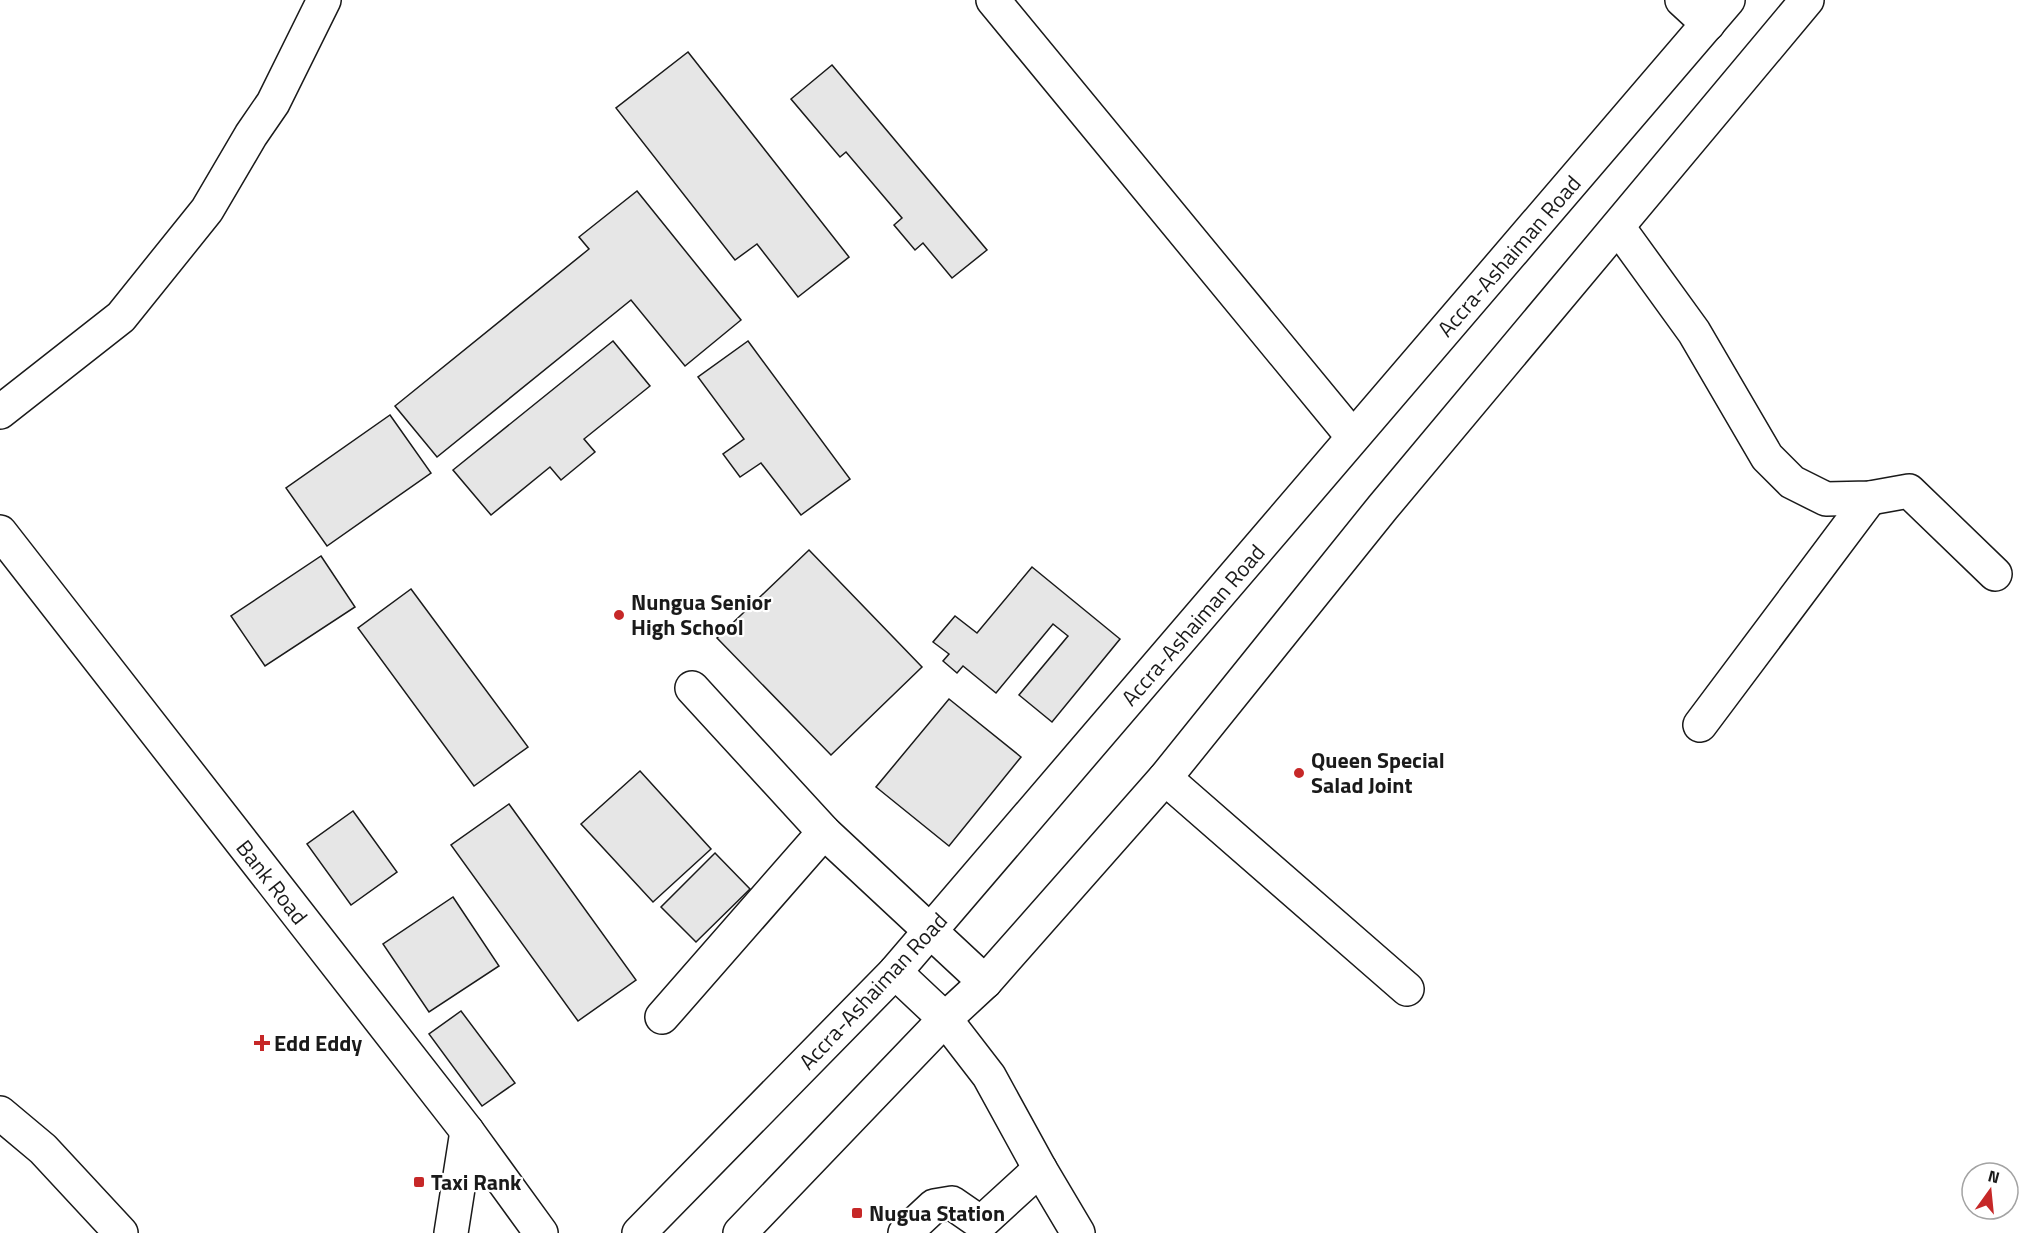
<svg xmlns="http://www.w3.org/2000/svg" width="2032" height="1233" viewBox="0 0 2032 1233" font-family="'Titillium Web',sans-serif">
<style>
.building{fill:#e6e6e6;stroke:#1a1a1a;stroke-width:1.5}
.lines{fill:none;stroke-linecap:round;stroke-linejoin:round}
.minor-casing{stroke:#1a1a1a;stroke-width:36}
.major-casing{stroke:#1a1a1a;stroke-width:36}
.minor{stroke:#fff;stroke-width:33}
.major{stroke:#fff;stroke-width:33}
.poi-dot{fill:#c62828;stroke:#fff;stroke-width:2}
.labels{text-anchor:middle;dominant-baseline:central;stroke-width:4.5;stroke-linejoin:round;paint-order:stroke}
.street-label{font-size:22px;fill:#1a1a1a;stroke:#fff}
.poi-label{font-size:22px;font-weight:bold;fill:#1a1a1a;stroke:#fff;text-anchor:start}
</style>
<rect width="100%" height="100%" fill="#fff"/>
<!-- building -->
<g class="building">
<polygon points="688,52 849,257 798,297 757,244 735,260 616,108"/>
<polygon points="832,65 987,250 952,278 923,243 915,250 894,225 902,218 846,152 840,157 791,99"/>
<polygon points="637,191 741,320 685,366 631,300 437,457 395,406 589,249 579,237"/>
<polygon points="613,341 650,386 584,439 595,452 561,480 550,467 491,515 453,470"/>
<polygon points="748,341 850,479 801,515 761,463 740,477 723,454 744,439 698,377"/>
<polygon points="390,415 431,473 327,546 286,488"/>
<polygon points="809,550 922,667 831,755 717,638"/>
<polygon points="321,556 355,607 265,666 231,616"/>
<polygon points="1032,567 1120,639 1052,722 1019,695 1068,636 1053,624 996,693 963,666 957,673 943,661 949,654 933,642 955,616 977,633"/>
<polygon points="411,589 528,747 474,786 358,628"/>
<polygon points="949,699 1021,757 949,846 876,787"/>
<polygon points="640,771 711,849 653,902 581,824"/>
<polygon points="509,804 636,980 578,1021 451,845"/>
<polygon points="353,811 397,872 351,905 307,844"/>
<polygon points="715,853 750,889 696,942 661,907"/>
<polygon points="453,897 499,966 429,1012 383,944"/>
<polygon points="461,1011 515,1083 482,1106 429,1034"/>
</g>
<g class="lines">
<defs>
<g id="minor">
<polyline points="993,0 1353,437"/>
<polyline points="1682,0 1708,24"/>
<polyline points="1618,227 1694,332 1767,457 1792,482 1826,499 1870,498 1909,491 1995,574"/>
<polyline points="0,412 121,317 207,210 251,135 273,103 324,0"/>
<polyline points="0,532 467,1131 541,1233"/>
<polyline points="692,688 824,832 985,982"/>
<polyline points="1700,725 1870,498"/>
<polyline points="1165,778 1407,989"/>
<polyline points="895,972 945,1019 989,1076 1040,1169 1078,1233"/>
<polyline points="662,1017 824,832"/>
<polyline points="0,1113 43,1149 121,1233"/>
<polyline points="451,1233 467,1131"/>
<polyline points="905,1233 934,1206 952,1203 981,1223 1040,1169"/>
</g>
<g id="major">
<polyline points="639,1233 895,972 1728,0"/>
<polyline points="740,1233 945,1019 985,982 1165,778 1383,507 1807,0"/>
</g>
</defs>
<!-- minor casing -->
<use href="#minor" class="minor-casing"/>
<!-- major casing -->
<use href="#major" class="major-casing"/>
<!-- minor -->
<use href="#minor" class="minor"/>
<!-- major -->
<use href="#major" class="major"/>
</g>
<!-- markers -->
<g class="poi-dot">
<circle cx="619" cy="615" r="6"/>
<circle cx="1299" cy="773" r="6"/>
<path d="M259 1034h6v6h6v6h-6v6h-6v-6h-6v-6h6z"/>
<rect x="413" y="1176" width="12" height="12" rx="3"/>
<rect x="851" y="1207" width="12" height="12" rx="3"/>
</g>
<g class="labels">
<!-- street labels -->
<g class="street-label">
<text transform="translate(1509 256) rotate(-49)">Accra-Ashaiman Road</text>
<text transform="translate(1193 625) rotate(-49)">Accra-Ashaiman Road</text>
<text transform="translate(272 882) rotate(52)">Bank Road</text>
<text transform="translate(873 991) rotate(-47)">Accra-Ashaiman Road</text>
</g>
<!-- poi labels -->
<g class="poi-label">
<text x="631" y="602">Nungua Senior<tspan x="631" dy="25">High School</tspan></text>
<text x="1311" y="760">Queen Special<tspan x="1311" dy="25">Salad Joint</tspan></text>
<text x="274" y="1043">Edd Eddy</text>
<text x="431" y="1182">Taxi Rank</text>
<text x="869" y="1213">Nugua Station</text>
</g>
</g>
<!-- north arrow -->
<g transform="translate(1990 1191) rotate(15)"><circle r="28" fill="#ffffff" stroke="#a3a3a3" stroke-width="1.5"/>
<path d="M0-4.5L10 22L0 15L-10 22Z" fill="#c62828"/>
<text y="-9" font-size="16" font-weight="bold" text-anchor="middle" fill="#1a1a1a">N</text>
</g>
</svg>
